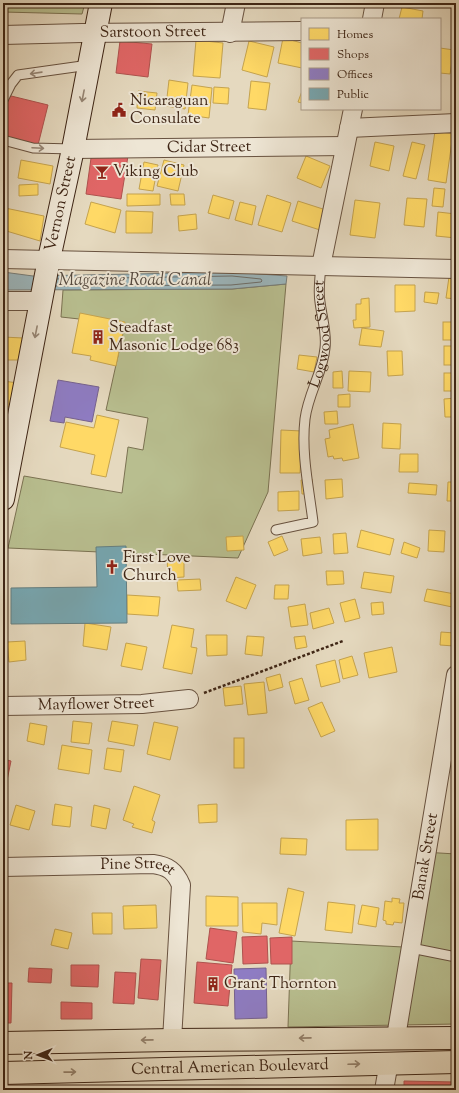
<svg xmlns="http://www.w3.org/2000/svg" width="459" height="1093" viewBox="0 0 459 1093" font-family="'Sorts Mill Goudy',serif">
<style>
.green{fill:#b8be8f;stroke:#7b7252}
.water{fill:#9cb7be;stroke:#767d7a}
.homes{fill:#ffd966;stroke:#c5a34e}
.shops{fill:#e06666;stroke:#af524e}
.offices{fill:#8e7cc3;stroke:#76628f}
.public{fill:#76a5af;stroke:#657f81}
.lines{fill:none;stroke-linecap:round;stroke-linejoin:round}
.shore{stroke:#6d6e6a;stroke-width:1}
.lane-casing{stroke:#685240;stroke-width:11}
.street-casing{stroke:#685240;stroke-width:20}
.secondary-casing{stroke:#3e2515;stroke-width:24}
.primary-casing{stroke:#3e2515;stroke-width:24}
.path{stroke:#3e2515;stroke-width:2.5;stroke-dasharray:3 2;stroke-linecap:butt}
.lane{stroke:#eee6d5;stroke-width:9}
.street{stroke:#eee6d5;stroke-width:18}
.secondary{stroke:#eee6d5;stroke-width:22}
.primary{stroke:#e5d9bf;stroke-width:22}
.oneway{stroke:#968675}
.oneway2{stroke:#927f6a}
.labels{text-anchor:middle;dominant-baseline:central;stroke-width:4;stroke-linejoin:round;paint-order:stroke}
.street-label{font-size:16px;fill:#3e2515;stroke:#eee6d5}
.poi-label{font-size:16px;fill:#3e2515;stroke:#eee6d5;text-anchor:start}
.water-label{font-size:17px;font-style:italic;fill:#564a3f;stroke:#eee6d5}
</style>
<rect width="100%" height="100%" fill="#e5d9bf"/>
<filter id="stains"><feTurbulence type="fractalNoise" baseFrequency=".005" numOctaves="4"/><feColorMatrix values="0 0 0 0 .2 0 0 0 0 .09 0 0 0 0 .02 0 0 0 .5 -.17"/></filter>
<radialGradient id="worn" r=".72"><stop offset=".6" stop-color="#630" stop-opacity="0"/><stop offset="1" stop-color="#630" stop-opacity=".3"/></radialGradient>
<!-- green -->
<g class="green">
<polygon points="3,3 85,3 82,14 3,12"/>
<polygon points="286,284 268,492 238,558 8,548 24,476 122,493 128,447 143,450 148,418 106,410 125,324 61,317 63,290 232,289"/>
<polygon points="423,852 456,854 456,1024 288,1027 291,941 403,947"/>
</g>
<!-- water -->
<polygon class="water" points="3,272 33,276 232,272 287,276 286,284 232,289 3,290"/>
<!-- homes -->
<g class="homes">
<polygon points="402,7 423,11 422,19 399,19"/>
<polygon points="283,38 302,43 302,68 278,63"/>
<polygon points="196,40 223,43 220,78 193,76"/>
<polygon points="249,41 274,47 267,77 242,70"/>
<polygon points="440,48 454,50 450,74 440,73"/>
<polygon points="169,80 188,83 185,109 166,106"/>
<polygon points="251,81 270,83 266,110 248,108"/>
<polygon points="192,85 212,88 209,118 188,115"/>
<polygon points="214,87 229,88 228,104 213,103"/>
<polygon points="138,91 157,93 155,110 137,108"/>
<polygon points="302,91 302,103 298,102"/>
<polygon points="435,131 453,134 446,183 428,180"/>
<polygon points="375,142 394,146 389,171 370,166"/>
<polygon points="412,142 425,145 416,179 403,176"/>
<polygon points="306,156 330,166 321,188 297,178"/>
<polygon points="21,160 53,166 50,184 18,178"/>
<polygon points="164,160 184,165 178,191 157,186"/>
<polygon points="144,162 158,165 153,191 139,189"/>
<polygon points="38,184 38,195 19,196 19,185"/>
<polygon points="434,188 445,189 443,207 432,206"/>
<polygon points="127,194 160,194 160,205 127,206"/>
<polygon points="170,194 184,194 185,205 171,205"/>
<polygon points="213,195 234,201 229,219 208,213"/>
<polygon points="267,195 291,203 282,232 258,225"/>
<polygon points="407,198 427,199 424,227 404,225"/>
<polygon points="355,200 380,203 375,238 350,235"/>
<polygon points="298,201 326,210 320,230 292,221"/>
<polygon points="91,202 121,210 115,233 85,224"/>
<polygon points="240,202 256,206 252,225 235,220"/>
<polygon points="5,208 44,216 40,241 3,230"/>
<polygon points="126,211 153,212 152,233 126,233"/>
<polygon points="438,212 456,214 456,238 436,236"/>
<polygon points="196,214 197,229 179,231 178,216"/>
<polygon points="449,277 456,278 456,299 446,298"/>
<polygon points="395,285 415,285 415,311 395,312"/>
<polygon points="425,292 439,293 437,304 424,302"/>
<polygon points="369,298 370,327 354,328 353,320 356,320 356,304 361,304 361,299"/>
<polygon points="80,313 125,322 116,366 90,360 91,356 72,353"/>
<rect x="443" y="322" width="13" height="18"/>
<polygon points="362,328 384,331 381,347 359,345"/>
<polygon points="3,337 23,338 22,360 3,360"/>
<rect x="444" y="346" width="12" height="19"/>
<polygon points="387,351 402,351 403,375 388,376"/>
<polygon points="299,355 317,357 314,372 297,369"/>
<polygon points="342,371 343,388 333,388 333,372"/>
<polygon points="349,371 371,372 370,392 348,391"/>
<rect x="444" y="373" width="12" height="18"/>
<polygon points="3,381 18,383 15,408 3,406"/>
<polygon points="350,394 350,407 338,407 338,395"/>
<polygon points="456,398 456,417 445,417 444,399"/>
<polygon points="337,411 338,424 325,424 324,412"/>
<polygon points="3,413 13,414 3,442"/>
<polygon points="97,415 119,420 106,477 91,474 95,455 60,447 66,422 94,428"/>
<polygon points="383,423 401,424 400,449 382,448"/>
<polygon points="353,424 359,458 343,461 342,458 334,459 333,456 328,457 325,439 330,438 329,430"/>
<polygon points="281,430 302,431 300,473 280,473"/>
<polygon points="400,454 418,454 418,472 399,472"/>
<polygon points="312,479 313,494 302,494 301,480"/>
<polygon points="342,479 343,497 326,499 325,480"/>
<polygon points="448,482 456,482 456,501 447,501"/>
<polygon points="409,483 437,485 436,495 408,493"/>
<polygon points="299,491 299,510 278,511 278,492"/>
<polygon points="456,529 456,544 454,544"/>
<polygon points="361,530 394,539 390,555 357,547"/>
<polygon points="429,530 445,531 444,552 428,551"/>
<polygon points="346,533 348,553 334,554 333,534"/>
<polygon points="243,536 244,550 227,551 226,537"/>
<polygon points="282,536 288,550 274,556 268,542"/>
<polygon points="320,537 322,553 303,556 301,539"/>
<polygon points="404,542 420,548 417,558 401,553"/>
<polygon points="167,557 184,557 184,577 168,578"/>
<polygon points="326,571 343,571 344,584 327,585"/>
<polygon points="364,572 394,576 391,593 361,588"/>
<polygon points="236,577 256,585 246,609 226,601"/>
<polygon points="200,579 201,590 178,591 177,580"/>
<polygon points="275,585 289,585 288,599 274,599"/>
<polygon points="427,589 455,594 452,607 424,601"/>
<polygon points="127,595 160,597 158,616 127,614"/>
<polygon points="355,599 360,618 345,622 340,603"/>
<polygon points="383,602 384,614 372,615 371,603"/>
<polygon points="305,604 308,625 291,627 288,607"/>
<polygon points="329,608 334,623 313,629 310,613"/>
<polygon points="85,623 111,627 107,650 83,646"/>
<polygon points="172,625 194,629 191,647 197,648 192,674 163,668"/>
<polygon points="441,632 455,633 454,646 440,645"/>
<polygon points="206,635 227,635 227,655 207,656"/>
<polygon points="247,636 264,637 262,656 245,654"/>
<polygon points="305,636 307,647 296,649 294,637"/>
<polygon points="25,641 26,660 9,662 7,642"/>
<polygon points="126,643 147,647 142,670 121,666"/>
<polygon points="392,647 397,672 369,678 364,653"/>
<polygon points="352,656 358,675 343,679 339,660"/>
<polygon points="335,660 340,682 321,687 316,665"/>
<polygon points="280,674 283,687 269,691 266,678"/>
<polygon points="302,678 309,700 295,704 289,682"/>
<polygon points="264,682 267,713 248,715 244,684"/>
<polygon points="241,686 243,704 225,706 223,688"/>
<polygon points="322,702 335,731 321,737 308,708"/>
<polygon points="73,721 92,723 89,744 71,742"/>
<polygon points="112,721 138,725 134,746 108,741"/>
<polygon points="154,722 178,727 170,760 147,754"/>
<polygon points="30,723 47,726 44,745 27,741"/>
<rect x="234" y="738" width="10" height="30"/>
<polygon points="62,745 92,750 89,774 58,769"/>
<polygon points="107,748 124,750 121,772 104,769"/>
<polygon points="134,786 160,795 152,820 155,822 152,833 132,827 134,824 123,820"/>
<polygon points="55,804 72,807 70,827 52,825"/>
<polygon points="217,804 217,822 199,823 198,805"/>
<polygon points="16,805 35,811 29,830 10,825"/>
<polygon points="94,805 110,809 106,829 91,826"/>
<polygon points="378,819 378,850 346,850 346,820"/>
<polygon points="281,838 307,839 306,855 280,854"/>
<polygon points="288,888 304,892 295,936 279,933"/>
<polygon points="206,896 238,897 238,926 206,926"/>
<polygon points="392,898 400,899 399,903 404,903 402,923 394,922 393,925 386,924 386,921 383,920 385,901 392,902"/>
<polygon points="328,902 355,905 352,933 325,930"/>
<polygon points="242,903 277,903 277,925 262,923 261,934 243,932"/>
<polygon points="156,905 157,928 124,929 123,906"/>
<polygon points="362,905 379,908 376,927 358,924"/>
<polygon points="92,913 112,913 112,934 93,934"/>
<polygon points="55,929 72,933 68,949 51,945"/>
</g>
<!-- shops -->
<g class="shops">
<polygon points="151,3 180,3 179,7"/>
<polygon points="120,41 152,44 148,77 116,73"/>
<polygon points="3,94 48,105 37,149 3,140"/>
<polygon points="92,151 128,156 121,199 86,194"/>
<polygon points="3,759 11,761 3,800"/>
<polygon points="210,928 237,932 233,963 206,959"/>
<polygon points="267,936 268,963 243,964 242,937"/>
<polygon points="292,937 292,964 271,964 270,938"/>
<polygon points="141,959 161,960 158,1000 138,998"/>
<polygon points="197,962 232,965 228,1006 194,1003"/>
<polygon points="71,965 99,965 98,987 71,986"/>
<polygon points="29,968 52,969 51,983 28,982"/>
<polygon points="115,972 136,973 134,1004 113,1003"/>
<polygon points="3,983 12,983 11,1023 3,1023"/>
<polygon points="61,1002 92,1003 92,1019 61,1019"/>
<polygon points="404,1081 456,1082 456,1090 404,1090"/>
<polygon points="120,1086 154,1087 154,1090 120,1090"/>
<polygon points="165,1088 204,1089 165,1090"/>
</g>
<!-- offices -->
<g class="offices">
<polygon points="58,380 99,387 92,422 65,417 64,423 50,421"/>
<polygon points="266,968 267,1018 235,1019 234,969"/>
</g>
<!-- public -->
<polygon class="public" points="126,546 127,623 11,624 11,588 97,587 96,547"/>
<g class="lines">
<!-- shore -->
<polyline class="shore" points="56,286 231,285 261,282 262,281 261,279 232,276 57,279"/>
<defs>
<g id="lane">
<polyline points="3,100 11,84 18,75 89,65"/>
<polyline points="3,140 33,148 73,149"/>
<path id="s1" d="M276,530L313,522C309,489 301,453 305,419C308,394 323,372 325,348C327,333 322,318 320,302C318,291 320,277 321,266"/>
<polyline points="411,948 456,957"/>
</g>
<g id="street">
<polyline points="372,19 375,3"/>
<polyline points="230,33 236,3"/>
<path id="s2" d="M3,35L82,33L302,31"/>
<polyline points="349,128 456,123"/>
<path id="s3" d="M73,149L345,146"/>
<polyline points="3,259 456,269"/>
<polyline points="321,266 353,109"/>
<polyline points="3,301 42,301"/>
<path id="s4" d="M3,706L142,704L189,699"/>
<path id="s5" d="M3,867L153,864C168,866 175,871 181,885L172,1040"/>
<path id="s6" d="M396,1037L456,675"/>
<polyline points="384,1090 389,1062"/>
</g>
<g id="secondary">
<path id="s7" d="M3,499L49,259L73,149L101,3"/>
</g>
<g id="primary">
<polyline points="3,1043 172,1040 456,1038"/>
<path id="s8" d="M3,1073L456,1062"/>
</g>
</defs>
<!-- lane casing -->
<use href="#lane" class="lane-casing"/>
<!-- street casing -->
<use href="#street" class="street-casing"/>
<!-- secondary casing -->
<use href="#secondary" class="secondary-casing"/>
<!-- primary casing -->
<use href="#primary" class="primary-casing"/>
<!-- path -->
<polyline class="path" points="204,693 343,641"/>
<!-- lane -->
<use href="#lane" class="lane"/>
<!-- street -->
<use href="#street" class="street"/>
<!-- secondary -->
<use href="#secondary" class="secondary"/>
<!-- primary -->
<use href="#primary" class="primary"/>
</g>
<!-- one-way arrows -->
<defs><path id="oneway-shaft" d="M-6 0H5M1.5-3L5.5 0L1.5 3" fill="none" stroke-width="1.6" stroke-linecap="round" stroke-linejoin="round"/></defs>
<g class="oneway">
<use href="#oneway-shaft" transform="translate(36 73) rotate(172)"/>
<use href="#oneway-shaft" transform="translate(83 96) rotate(101)"/>
<use href="#oneway-shaft" transform="translate(38 148) rotate(3)"/>
<use href="#oneway-shaft" transform="translate(36 332) rotate(101)"/>
</g>
<g class="oneway2">
<use href="#oneway-shaft" transform="translate(305 1038) rotate(179)"/>
<use href="#oneway-shaft" transform="translate(147 1040) rotate(179)"/>
<use href="#oneway-shaft" transform="translate(354 1064) rotate(-2)"/>
<use href="#oneway-shaft" transform="translate(70 1072) rotate(-1)"/>
</g>
<!-- icons -->
<defs>
<symbol id="civic-bare" viewBox="-9 -9 18 18"><path d="M-.6-6.5H3V-4.5H.6V-3L4-1V1h2V6H-6V1h2V-1L-.6-3ZM-1.2 2.5V6h2.4V2.5Z" fill="#8f2418" stroke="#eee6d5" stroke-width="2.5" paint-order="stroke"/></symbol>
<symbol id="bar-bare" viewBox="-9 -9 18 18"><path d="M-6-5H6L.8 .8V4.5H3.5V6h-7V4.5H-.8V.8Z" fill="#8f2418" stroke="#eee6d5" stroke-width="2.5" paint-order="stroke"/></symbol>
<symbol id="building-bare" viewBox="-9 -9 18 18"><path d="M-4-6H4V6H1V3H-1V6H-4ZM-2.5-4.3h1.7v1.8h-1.7ZM.8-4.3h1.7v1.8H.8ZM-2.5-1h1.7V.8h-1.7ZM.8-1h1.7V.8H.8Z" fill="#8f2418" stroke="#eee6d5" stroke-width="2.5" paint-order="stroke"/></symbol>
<symbol id="church-bare" viewBox="-9 -9 18 18"><path d="M-1.2-6h2.4v3.5h3.3v2.4h-3.3V6h-2.4V-.1h-3.3v-2.4h3.3Z" fill="#8f2418" stroke="#eee6d5" stroke-width="2.5" paint-order="stroke"/></symbol>
</defs>
<g fill-rule="evenodd">
<use href="#civic-bare" x="109" y="100" width="20" height="20"/>
<use href="#bar-bare" x="92" y="162" width="20" height="20"/>
<use href="#building-bare" x="88" y="327" width="20" height="20"/>
<use href="#church-bare" x="102" y="557" width="20" height="20"/>
<use href="#building-bare" x="203" y="974" width="20" height="20"/>
</g>
<g class="labels">
<!-- street labels -->
<g class="street-label">
<text stroke="none"><textPath href="#s2" startOffset="150">Sarstoon Street</textPath></text>
<text stroke="none"><textPath href="#s3" startOffset="136">Cidar Street</textPath></text>
<text stroke="none"><textPath href="#s7" startOffset="301">Vernon Street</textPath></text>
<text stroke="none"><textPath href="#s1" startOffset="229">Logwood Street</textPath></text>
<text stroke="none"><textPath href="#s4" startOffset="93">Mayflower Street</textPath></text>
<text stroke="none"><textPath href="#s6" startOffset="183">Banak Street</textPath></text>
<text stroke="none"><textPath href="#s5" startOffset="135">Pine Street</textPath></text>
<text stroke="none"><textPath href="#s8" startOffset="227">Central American Boulevard</textPath></text>
</g>
<!-- poi labels -->
<g class="poi-label">
<text x="130" y="101">Nicaraguan<tspan x="130" dy="18">Consulate</tspan></text>
<text x="113" y="172">Viking Club</text>
<text x="109" y="328">Steadfast<tspan x="109" dy="18">Masonic Lodge 683</tspan></text>
<text x="123" y="558">First Love<tspan x="123" dy="18">Church</tspan></text>
<text x="224" y="984">Grant Thornton</text>
</g>
<!-- water labels -->
<g class="water-label">
<text x="135" y="281">Magazine Road Canal</text>
</g>
</g>
<!-- margin -->
<rect width="459" height="1093" fill="none" stroke="#e5d9bf" stroke-width="16"/>
<rect x="4" y="4" width="451" height="1085" fill="none" stroke="#3e2515" stroke-width="2"/>
<rect x="8" y="8" width="443" height="1077" fill="none" stroke="#3e2515"/>
<!-- legend -->
<rect x="301" y="18" width="140" height="92" fill="#eee6d5" stroke="#a89988"/>
<rect x="309" y="28" width="20" height="12" fill="#ffd966" stroke="#a89988"/>
<text x="337" y="38" font-size="12" fill="#3e2515">Homes</text>
<rect x="309" y="48" width="20" height="12" fill="#e06666" stroke="#a89988"/>
<text x="337" y="58" font-size="12" fill="#3e2515">Shops</text>
<rect x="309" y="68" width="20" height="12" fill="#8e7cc3" stroke="#a89988"/>
<text x="337" y="78" font-size="12" fill="#3e2515">Offices</text>
<rect x="309" y="88" width="20" height="12" fill="#76a5af" stroke="#a89988"/>
<text x="337" y="98" font-size="12" fill="#3e2515">Public</text>
<!-- north arrow -->
<g transform="translate(38 1055) rotate(269)" stroke="#eee6d5" stroke-width="3" paint-order="stroke">
<path d="M0-3L7 15L0 10L-7 15Z" fill="#3e2515"/>
<text y="-6" font-size="11" font-weight="bold" text-anchor="middle" fill="#3e2515">N</text>
</g>
<rect width="100%" height="100%" filter="url(#stains)"/>
<rect width="100%" height="100%" fill="url(#worn)"/>
</svg>
